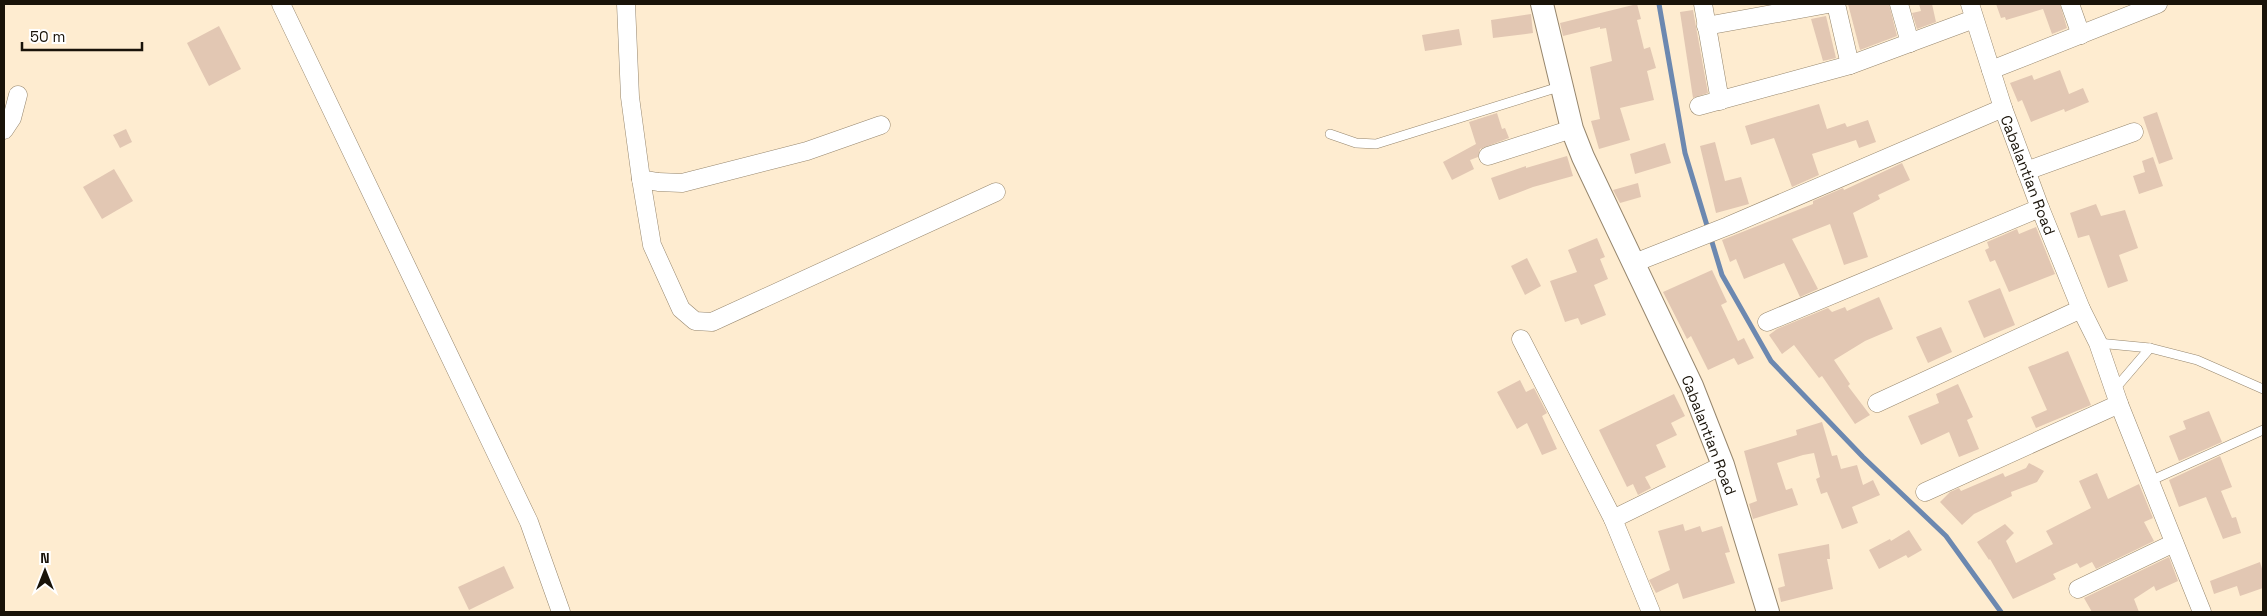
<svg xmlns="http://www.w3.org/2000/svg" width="2267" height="616" viewBox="0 0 2267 616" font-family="'Space Grotesk',sans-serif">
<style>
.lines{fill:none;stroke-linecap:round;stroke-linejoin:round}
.stream{stroke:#6c88b0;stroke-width:5}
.building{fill:#e2c7b3}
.service-casing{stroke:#96866d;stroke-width:10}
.minor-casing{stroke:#96866d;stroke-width:19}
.tertiary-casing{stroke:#96866d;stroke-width:24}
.service{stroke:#fff;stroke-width:9}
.minor{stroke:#fff;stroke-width:18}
.tertiary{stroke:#fff;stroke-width:22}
.labels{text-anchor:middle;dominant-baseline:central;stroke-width:4;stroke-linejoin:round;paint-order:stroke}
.street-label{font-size:15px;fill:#191309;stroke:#fff}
</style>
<rect width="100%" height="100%" fill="#feecd0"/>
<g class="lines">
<!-- stream -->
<polyline class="stream" points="1659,4 1685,153 1722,275 1771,361 1863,457 1946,536 2001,612"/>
</g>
<!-- building -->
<g class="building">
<polygon points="1637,4 1641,19 1637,20 1644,49 1650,47 1656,68 1647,71 1654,100 1620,108 1630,140 1599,149 1591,121 1600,119 1590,67 1612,61 1606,28 1600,29 1600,27 1563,36 1560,23"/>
<polygon points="1848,4 1889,4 1897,36 1860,50"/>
<polygon points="1919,4 1932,4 1936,22 1917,29 1912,13 1921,11"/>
<polygon points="1996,4 2060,4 2067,28 2052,34 2043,9 2006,20 2005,17 2001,18"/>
<polygon points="1693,10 1708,93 1693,98 1680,12"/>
<polygon points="1531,14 1533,33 1493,38 1491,20"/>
<polygon points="1826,16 1836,58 1823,61 1811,19"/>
<polygon points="219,26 241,69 209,86 187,43"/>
<polygon points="1459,29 1462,45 1425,51 1422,35"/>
<polygon points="2060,70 2069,94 2083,88 2089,102 2065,112 2064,109 2031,122 2022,100 2018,102 2010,83 2032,75 2034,80"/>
<polygon points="1819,104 1827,129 1845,123 1847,127 1868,120 1876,142 1859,148 1856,140 1812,154 1819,175 1792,187 1774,138 1751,145 1745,126"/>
<polygon points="2157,112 2173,159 2159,164 2143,117"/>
<polygon points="1497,113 1502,129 1505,128 1509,138 1480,149 1478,157 1470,160 1474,169 1452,180 1443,162 1476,144 1469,122"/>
<polygon points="126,129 132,142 120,148 113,135"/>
<polygon points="1715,142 1725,181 1741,177 1749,204 1716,213 1700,146"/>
<polygon points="1665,143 1671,163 1635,174 1630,154"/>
<polygon points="1567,156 1573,176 1533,187 1499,200 1491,178 1526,166 1526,168"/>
<polygon points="2153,157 2163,186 2139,194 2133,176 2145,172 2142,161"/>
<polygon points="1902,163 1910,180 1878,195 1880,199 1853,213 1868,257 1844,265 1830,224 1792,239 1818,289 1800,297 1784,263 1744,279 1736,259 1730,262 1722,240 1813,204 1813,201 1843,188 1844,190"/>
<polygon points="114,169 133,201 102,219 83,187"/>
<polygon points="1638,183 1641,197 1620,203 1613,190"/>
<polygon points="2096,204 2101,216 2125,210 2138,248 2119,255 2128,281 2108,288 2089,235 2078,238 2070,213"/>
<polygon points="2036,227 2055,274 2009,292 1995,260 1990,262 1985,250 1989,248 1987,242 2017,229 2019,234"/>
<polygon points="1597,238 1605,257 1600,259 1608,279 1594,285 1606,315 1581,325 1578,318 1565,322 1550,281 1577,272 1568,250"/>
<polygon points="1527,258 1541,286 1525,295 1511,266"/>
<polygon points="1712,270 1727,302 1721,305 1738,341 1744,338 1754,358 1738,365 1734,358 1708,370 1691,336 1687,339 1663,292"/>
<polygon points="2000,288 2015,325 1984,338 1968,301"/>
<polygon points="1879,297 1893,329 1865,341 1834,360 1850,384 1848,386 1870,415 1855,424 1822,376 1819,378 1794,345 1782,354 1769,335 1777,329 1828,308 1832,312 1845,307 1847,311"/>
<polygon points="1941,327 1952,352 1928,363 1916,337"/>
<polygon points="2068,351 2091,405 2036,428 2031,417 2047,410 2028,367"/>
<polygon points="1520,380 1526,392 1534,388 1547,413 1542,416 1557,449 1542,455 1527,423 1517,429 1497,392"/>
<polygon points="1958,384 1973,417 1967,420 1979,449 1959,457 1949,432 1921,445 1908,416 1939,403 1936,394"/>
<polygon points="1674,394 1685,416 1671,423 1677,435 1656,445 1666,467 1645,477 1651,488 1638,495 1633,484 1627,487 1599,430"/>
<polygon points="2209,411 2222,442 2179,461 2169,436 2186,429 2183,421"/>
<polygon points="1822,422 1832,456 1837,455 1841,469 1857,465 1863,485 1873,480 1880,495 1852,507 1858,523 1842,529 1827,492 1821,494 1816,479 1820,477 1814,453 1803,455 1777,463 1786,490 1792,488 1798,505 1753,519 1749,504 1757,501 1744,451 1797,435 1796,430"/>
<polygon points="2220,456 2232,487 2221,491 2232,518 2236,517 2241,533 2223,539 2206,497 2179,507 2169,480"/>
<polygon points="2029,463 2044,471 2037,482 2011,492 2012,496 1974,514 1962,525 1940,502 1950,492 1959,488 1961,491 2003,473 2005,477 2026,468"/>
<polygon points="2097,473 2108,499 2139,484 2153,518 2144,522 2154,541 2096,569 2092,562 2080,568 2077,563 2053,574 2056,579 2013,599 1990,559 1989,560 1977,542 2005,524 2014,533 2006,541 2016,563 2053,544 2046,531 2091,508 2079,481"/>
<polygon points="1683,524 1685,531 1700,526 1702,532 1722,526 1730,552 1725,553 1735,583 1683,599 1678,583 1656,593 1649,580 1670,570 1658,531"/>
<polygon points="1909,530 1922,550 1908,558 1906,555 1879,569 1869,550 1890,539 1891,541"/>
<polygon points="1829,544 1830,559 1827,559 1833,589 1781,602 1778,588 1785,586 1778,554"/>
<polygon points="2169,557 2178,581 2156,591 2154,586 2134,599 2139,612 2092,612 2084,598"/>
<polygon points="2260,562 2263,572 2263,588 2240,596 2237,586 2214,594 2210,581"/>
<polygon points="504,566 514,588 469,610 458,587"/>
</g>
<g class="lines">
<defs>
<g id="service">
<polyline points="1330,134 1356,143 1376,144 1562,86"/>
<polyline points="2098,343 2150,348 2197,360 2263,389"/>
<polyline points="2114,390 2150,348"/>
<polyline points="2150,481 2263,430"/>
</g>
<g id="minor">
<polyline points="281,4 529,522 561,612"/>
<polyline points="626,4 630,97 641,179 658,182 682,183 807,151 881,125"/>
<polyline points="1703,4 1720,101"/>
<polyline points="1836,4 1850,65"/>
<polyline points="1899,4 1910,43"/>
<polyline points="1970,4 2003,108 2040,208 2081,309 2098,343 2119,404 2202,612"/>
<polyline points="2070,4 2081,35"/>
<polyline points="1706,26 1828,4"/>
<polyline points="1991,70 2158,4"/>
<polyline points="1699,106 1850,65 1974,19"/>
<polyline points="4,130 12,118 18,95"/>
<polyline points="1488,156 1572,129"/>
<polyline points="2026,171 2134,132"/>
<polyline points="641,179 652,245 681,309 695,321 712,322 996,192"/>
<polyline points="1634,263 1728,226 2003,108"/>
<polyline points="1767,322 2040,208"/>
<polyline points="1521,339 1613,519 1651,612"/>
<polyline points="1877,403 2081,309"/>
<polyline points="1925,492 2119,404"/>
<polyline points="1613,519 1723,465"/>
<polyline points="2078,589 2174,543"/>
</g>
<polyline id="tertiary" points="1542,4 1572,129 1583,157 1692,386 1723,465 1768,612"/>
</defs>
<!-- service casing -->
<use href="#service" class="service-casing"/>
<!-- minor casing -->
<use href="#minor" class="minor-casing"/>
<!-- tertiary casing -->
<use href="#tertiary" class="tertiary-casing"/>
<!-- service -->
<use href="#service" class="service"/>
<!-- minor -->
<use href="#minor" class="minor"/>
<!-- tertiary -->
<use href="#tertiary" class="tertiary"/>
</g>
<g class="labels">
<!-- street labels -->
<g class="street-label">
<text transform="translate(2028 175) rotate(69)">Cabalantian Road</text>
<text transform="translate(1709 435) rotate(69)">Cabalantian Road</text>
</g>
</g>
<!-- border -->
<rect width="2267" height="616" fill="none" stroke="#191309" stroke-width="10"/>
<!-- north arrow -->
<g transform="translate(45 571)" stroke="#ffffff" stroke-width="4" paint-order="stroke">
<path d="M0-4L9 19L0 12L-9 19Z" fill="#191309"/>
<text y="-8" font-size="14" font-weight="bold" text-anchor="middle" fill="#191309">N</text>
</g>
<!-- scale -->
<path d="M22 42v8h120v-8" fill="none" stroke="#191309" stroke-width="2.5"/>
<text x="30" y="42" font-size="15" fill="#191309" stroke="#ffffff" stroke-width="4" paint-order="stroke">50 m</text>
</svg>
